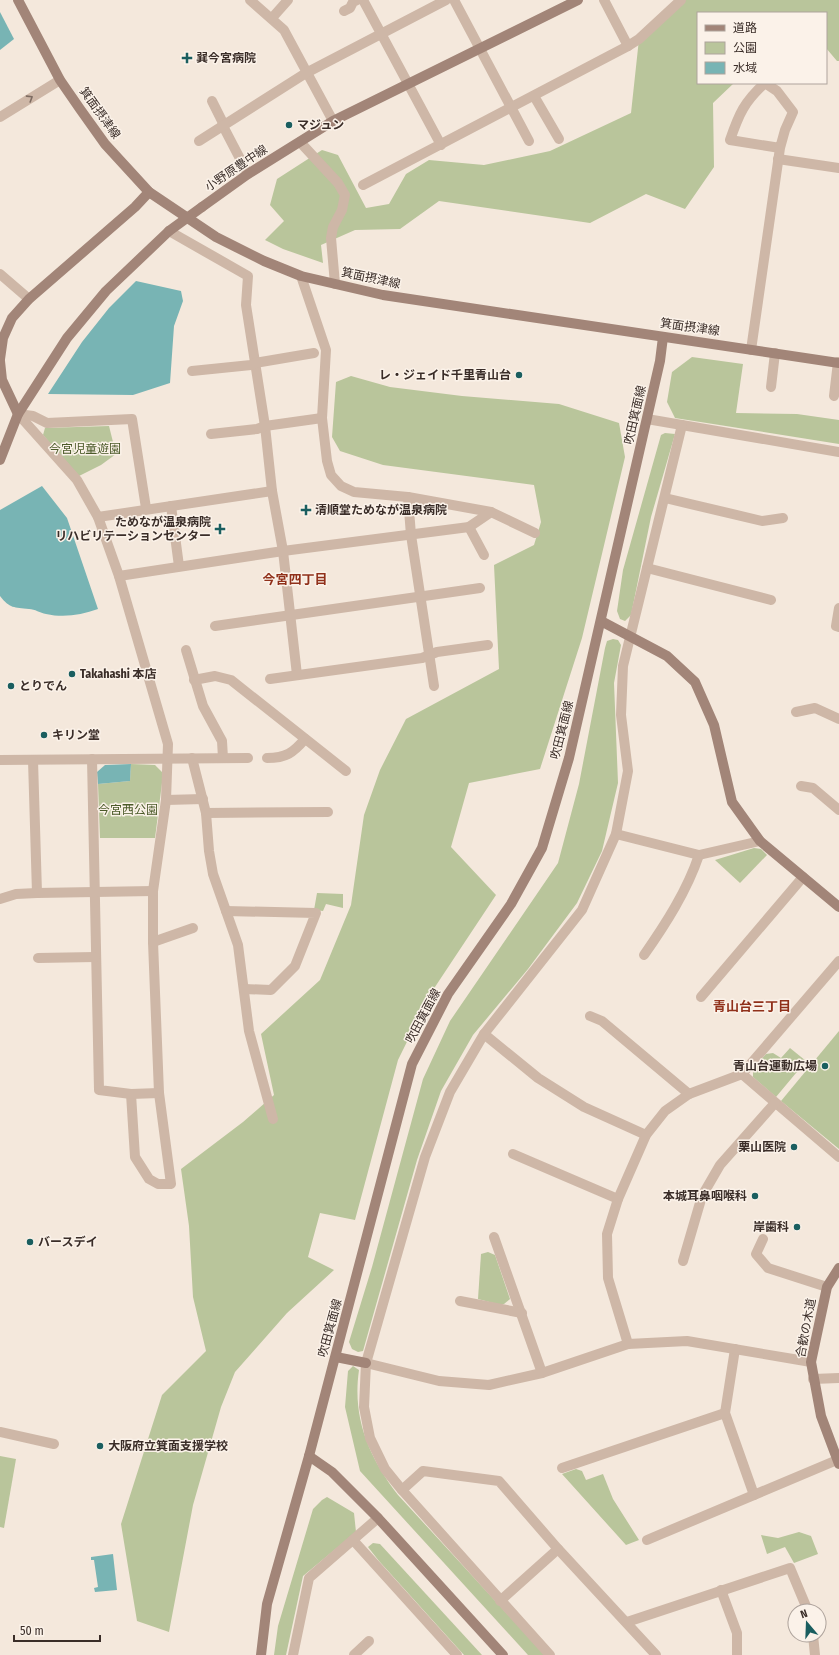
<svg xmlns="http://www.w3.org/2000/svg" width="839" height="1655" viewBox="0 0 839 1655" font-family="'Fira Sans Condensed','Noto Sans JP',sans-serif">
<style>
.green{fill:#b9c59b}
.water{fill:#78b4b4}
.lines{fill:none;stroke-linecap:round;stroke-linejoin:round}
.street{stroke:#ceb7a7;stroke-width:10}
.secondary{stroke:#a28578;stroke-width:10}
.secondary-bridge{stroke:#a28578;stroke-width:10}
.oneway{stroke:#7d6b61}
.poi-dot{fill:#1a5e5f;stroke:#fbf2e9;stroke-width:1.5}
.labels{text-anchor:middle;dominant-baseline:central;stroke-width:3;stroke-linejoin:round;paint-order:stroke}
.poi-label{font-size:12px;font-weight:bold;fill:#3a2d28;stroke:#fbf2e9;text-anchor:start}
.street-label{font-size:12px;fill:#3a2d28;stroke:#fbf2e9}
.park-label{font-size:12px;fill:#4b5a29;stroke:#fbf2e9}
.neighbourhood-label{font-size:13px;font-weight:bold;fill:#90301a;stroke:#fbf2e9}
</style>
<rect width="100%" height="100%" fill="#f4e8dc"/>
<!-- green -->
<g class="green">
<polygon points="681,0 839,0 839,61 837,61 826,48 826,13 698,13 698,83 734,83 713,103 714,167 685,209 646,194 590,223 439,201 400,229 355,230 321,245 323,263 283,249 265,240 284,221 270,205 277,179 322,150 338,155 366,208 389,204 406,174 429,160 484,165 550,151 631,113 639,39"/>
<polygon points="692,357 743,364 736,413 797,414 839,420 839,444 675,418 667,402 672,372"/>
<polygon points="351,376 390,387 462,396 559,404 619,423 625,457 582,638 540,769 469,783 451,847 496,895 431,993 398,1060 355,1220 320,1213 308,1257 334,1270 287,1313 235,1372 221,1407 193,1505 169,1632 137,1621 121,1524 162,1395 206,1351 193,1297 189,1226 181,1169 243,1122 274,1095 261,1034 320,980 351,905 364,815 380,770 406,719 499,669 494,565 534,545 541,522 534,485 383,465 340,451 332,437 336,382"/>
<polygon points="109,426 116,454 101,465 79,476 43,435 45,428"/>
<polygon points="665,433 675,434 651,517 631,615 625,621 620,619 617,611 623,570 661,435"/>
<polygon points="613,639 618,640 621,645 614,683 618,783 602,851 577,903 528,969 473,1035 441,1091 417,1160 363,1351 358,1352 352,1349 349,1342 372,1267 423,1079 450,1021 558,863 579,784 605,648 607,641"/>
<polygon points="131,764 155,765 162,772 162,783 155,838 100,838 98,784 130,781"/>
<polygon points="754,848 761,849 767,855 740,883 715,860"/>
<polygon points="317,893 343,894 343,908 326,904 323,911 314,910"/>
<polygon points="839,1031 839,1149 781,1101"/>
<polygon points="790,1048 806,1061 776,1097 753,1077 753,1069 766,1054 773,1053 781,1058"/>
<polygon points="488,1252 495,1255 510,1299 504,1304 497,1304 478,1299 481,1254"/>
<path d="M353,1366L359,1370C352,1418 369,1457 398,1495L545,1655H528L360,1471L345,1407L348,1371Z"/>
<polygon points="0,1456 16,1459 4,1528 0,1527"/>
<polygon points="576,1469 582,1471 586,1480 603,1474 613,1499 639,1540 626,1545 562,1474"/>
<polygon points="327,1497 354,1513 356,1532 303,1576 286,1655 274,1655 278,1626 313,1509 322,1500"/>
<polygon points="799,1532 811,1536 818,1554 794,1563 785,1547 767,1554 761,1535 778,1538"/>
<polygon points="373,1543 380,1544 482,1655 464,1655 379,1561 368,1547"/>
</g>
<!-- water -->
<g class="water">
<polygon points="0,12 14,39 0,50"/>
<polygon points="136,281 181,291 183,301 174,326 170,383 133,395 48,394 82,342 109,308"/>
<path d="M42,486L67,518L98,609C81,615 64,618 46,614C40,613 35,609 29,609C14,607 10,609 0,596V510Z"/>
<polygon points="131,764 130,781 98,784 97,772 105,765"/>
<polygon points="113,1554 117,1590 95,1592 94,1588 98,1587 94,1560 91,1560 91,1557"/>
</g>
<g class="lines">
<!-- street -->
<g class="street">
<polyline points="250,0 284,30 333,121"/>
<polyline points="363,0 441,145"/>
<polyline points="454,0 529,141"/>
<polyline points="604,0 628,46"/>
<polyline points="344,11 350,8 353,2 357,0"/>
<polyline points="272,18 288,0"/>
<polyline points="534,96 559,139"/>
<polyline points="212,101 222,121 223,126 248,174"/>
<polyline points="0,117 60,80"/>
<polyline points="199,141 306,73 446,0"/>
<polyline points="300,142 338,183 345,195 342,210 333,227 331,238 335,284"/>
<polyline points="778,159 839,168"/>
<polyline points="363,185 628,46 639,39 681,0"/>
<polyline points="169,231 248,276 246,305 265,426 272,491 283,551 297,675"/>
<polyline points="0,274 29,299"/>
<polyline points="301,276 326,350 322,418 327,461 331,475 341,486 354,492 408,497 491,512 535,533"/>
<path d="M751,350L780,148L785,130L793,112L777,91L765,83C744,102 739,114 730,140L780,148"/>
<polyline points="192,371 251,365 255,363 314,353"/>
<polyline points="771,387 775,353"/>
<polyline points="834,396 838,362"/>
<polyline points="18,414 77,480 98,517 119,576 168,744 166,800 153,891 153,942 159,1093 171,1184 158,1184 149,1179 135,1157 131,1094"/>
<polyline points="18,414 33,416 47,423 132,419 146,508"/>
<polyline points="647,419 839,452"/>
<polyline points="211,434 257,429 265,426 322,418"/>
<polyline points="408,497 411,535 434,686"/>
<polyline points="665,498 762,521 783,518"/>
<polyline points="171,506 179,566"/>
<polyline points="98,517 272,491"/>
<polyline points="469,527 484,555"/>
<polyline points="647,568 771,600"/>
<polyline points="119,576 283,551 469,527 491,512"/>
<polyline points="839,608 836,626 839,627"/>
<polyline points="215,626 480,588"/>
<polyline points="186,650 203,706 222,741 223,758"/>
<polyline points="270,679 422,658 437,652 488,645"/>
<polyline points="194,680 215,676 231,680 346,771"/>
<polyline points="796,712 815,708 839,719"/>
<polyline points="192,758 206,813 209,851 213,874 238,945 249,1031 273,1119"/>
<path d="M267,758C286,758 293,753 305,739"/>
<polyline points="92,759 99,1090 131,1094 159,1093"/>
<polyline points="0,760 248,758"/>
<polyline points="33,760 37,893"/>
<polyline points="801,786 813,788 839,810"/>
<polyline points="166,800 203,799"/>
<polyline points="206,813 328,812"/>
<polyline points="616,834 699,855 760,841"/>
<polyline points="0,899 16,894 37,893 153,891"/>
<polyline points="226,911 316,913 295,966 271,990 244,989"/>
<polyline points="153,942 193,928"/>
<path d="M644,955C665,925 687,891 699,855"/>
<polyline points="38,958 95,957"/>
<polyline points="701,997 803,877"/>
<polyline points="590,1016 602,1021 689,1094"/>
<polyline points="484,1034 538,1078 584,1107 646,1135"/>
<polyline points="742,1074 839,1157"/>
<polyline points="513,1154 618,1199"/>
<polyline points="494,1237 542,1373"/>
<polyline points="763,1239 756,1254 768,1268 827,1287"/>
<polyline points="683,1261 702,1196 720,1165 775,1103"/>
<polyline points="460,1301 522,1313"/>
<polyline points="628,1344 608,1278 607,1234 618,1199 646,1135 665,1111 689,1094 742,1074 839,961"/>
<polyline points="735,1349 725,1413 754,1495"/>
<polyline points="366,1363 439,1381 489,1385 542,1373 628,1344 687,1341 811,1362"/>
<polyline points="813,1379 839,1378"/>
<polyline points="0,1432 54,1444"/>
<polyline points="562,1468 725,1413"/>
<polyline points="402,1490 423,1471 499,1481 558,1549 656,1655"/>
<polyline points="353,1540 457,1655"/>
<polyline points="647,1540 837,1460"/>
<polyline points="721,1590 737,1633 737,1655"/>
<polyline points="500,1601 558,1549"/>
<polyline points="627,1622 790,1568 808,1611"/>
<polyline points="813,1635 815,1655"/>
<polyline points="293,1655 309,1578 378,1518"/>
<polyline points="354,1655 369,1641"/>
<polyline points="550,1655 402,1490 385,1469 370,1438 364,1407 366,1363 425,1157 450,1092 484,1034 582,910 616,834 628,771 621,715 623,666 682,425"/>
</g>
<!-- secondary -->
<g class="secondary">
<polyline points="18,0 60,80 80,109 105,144 149,192 216,237 264,261 301,276 383,295 839,363"/>
<polyline points="202,207 248,174 333,121 578,0"/>
<polyline points="0,359 3,338 12,318 29,299 135,207 149,192"/>
<polyline points="0,361 2,380 18,414"/>
<polyline points="0,460 18,414 67,338 106,291 169,231"/>
<polyline points="601,621 667,656 695,682 714,725 732,802 760,841 839,907"/>
<polyline points="839,1268 827,1287 811,1362 821,1416 839,1464"/>
<polyline points="336,1357 366,1363"/>
<polyline points="309,1456 332,1472 378,1518 503,1655"/>
<polyline points="261,1655 267,1604 309,1456 412,1064 448,994 511,904 542,848 569,758 660,361 663,337"/>
</g>
<!-- secondary-bridge -->
<polyline class="secondary-bridge" points="169,231 202,207"/>
</g>
<!-- one-way arrows -->
<defs><path id="oneway-chevron" d="M-2-3.5L2.5 0L-2 3.5" fill="none" stroke-width="1.6" stroke-linecap="round" stroke-linejoin="round"/></defs>
<use class="oneway" href="#oneway-chevron" transform="translate(30 98) rotate(-32)"/>
<!-- markers -->
<g class="poi-dot">
<path d="M185 52h4v4h4v4h-4v4h-4v-4h-4v-4h4z"/>
<circle cx="289" cy="125" r="4"/>
<circle cx="519" cy="375" r="4"/>
<path d="M304 504h4v4h4v4h-4v4h-4v-4h-4v-4h4z"/>
<path d="M218 523h4v4h4v4h-4v4h-4v-4h-4v-4h4z"/>
<circle cx="72" cy="674" r="4"/>
<circle cx="11" cy="686" r="4"/>
<circle cx="44" cy="735" r="4"/>
<circle cx="825" cy="1066" r="4"/>
<circle cx="794" cy="1147" r="4"/>
<circle cx="755" cy="1196" r="4"/>
<circle cx="797" cy="1227" r="4"/>
<circle cx="30" cy="1242" r="4"/>
<circle cx="100" cy="1446" r="4"/>
</g>
<g class="labels">
<!-- poi labels -->
<g class="poi-label">
<text x="196" y="58">巽今宮病院</text>
<text x="297" y="125">マジュン</text>
<text x="511" y="375" text-anchor="end">レ・ジェイド千里青山台</text>
<text x="315" y="510">清順堂ためなが温泉病院</text>
<text x="211" y="522" text-anchor="end">ためなが温泉病院<tspan x="211" dy="14">リハビリテーションセンター</tspan></text>
<text x="80" y="674">Takahashi 本店</text>
<text x="19" y="686">とりでん</text>
<text x="52" y="735">キリン堂</text>
<text x="817" y="1066" text-anchor="end">青山台運動広場</text>
<text x="786" y="1147" text-anchor="end">栗山医院</text>
<text x="747" y="1196" text-anchor="end">本城耳鼻咽喉科</text>
<text x="789" y="1227" text-anchor="end">岸歯科</text>
<text x="38" y="1242">バースデイ</text>
<text x="108" y="1446">大阪府立箕面支援学校</text>
</g>
<!-- street labels -->
<g class="street-label">
<text transform="translate(100 113) rotate(54)">箕面摂津線</text>
<text transform="translate(236 168) rotate(-34)">小野原豊中線</text>
<text transform="translate(371 278) rotate(12)">箕面摂津線</text>
<text transform="translate(690 327) rotate(8)">箕面摂津線</text>
<text transform="translate(635 415) rotate(-77)">吹田箕面線</text>
<text transform="translate(562 730) rotate(-76)">吹田箕面線</text>
<text transform="translate(423 1016) rotate(-62)">吹田箕面線</text>
<text transform="translate(330 1328) rotate(-75)">吹田箕面線</text>
<text transform="translate(806 1328) rotate(-79)">合歓の木道</text>
</g>
<!-- park labels -->
<g class="park-label">
<text x="85" y="449">今宮児童遊園</text>
<text x="128" y="810">今宮西公園</text>
</g>
<!-- neighbourhood labels -->
<g class="neighbourhood-label">
<text x="295" y="579">今宮四丁目</text>
<text x="752" y="1006">青山台三丁目</text>
</g>
</g>
<!-- legend -->
<rect x="697" y="12" width="130" height="72" fill="#fbf2e9" stroke="#aea39c"/>
<rect x="705" y="25" width="20" height="6" fill="#a28578" stroke="#aea39c"/>
<text x="733" y="32" font-size="12" fill="#3a2d28">道路</text>
<rect x="705" y="42" width="20" height="12" fill="#b9c59b" stroke="#aea39c"/>
<text x="733" y="52" font-size="12" fill="#3a2d28">公園</text>
<rect x="705" y="62" width="20" height="12" fill="#78b4b4" stroke="#aea39c"/>
<text x="733" y="72" font-size="12" fill="#3a2d28">水域</text>
<!-- north arrow -->
<g transform="translate(807 1623) rotate(341)"><circle r="19" fill="#fbf2e9" stroke="#aea39c"/>
<path d="M0-3L7 15L0 10L-7 15Z" fill="#1a5e5f"/>
<text y="-6" font-size="11" font-weight="bold" text-anchor="middle" fill="#3a2d28">N</text>
</g>
<!-- scale -->
<path d="M14 1635v6h86v-6" fill="none" stroke="#3a2d28" stroke-width="2"/>
<text x="20" y="1635" font-size="12" fill="#3a2d28" stroke="#fbf2e9" stroke-width="3" paint-order="stroke">50 m</text>
</svg>
